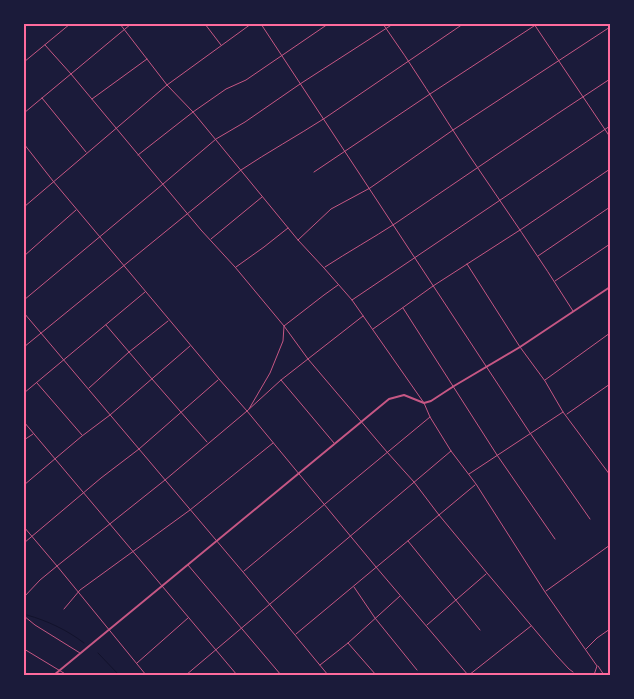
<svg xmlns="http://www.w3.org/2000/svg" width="634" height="699" viewBox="0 0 634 699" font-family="Commissioner,sans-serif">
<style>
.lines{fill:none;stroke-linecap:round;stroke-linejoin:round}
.stream{stroke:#12122b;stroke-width:1}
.minor{stroke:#c65784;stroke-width:1}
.tertiary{stroke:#c65784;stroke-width:2}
.neatline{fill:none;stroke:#ff6b9d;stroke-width:2}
</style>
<rect width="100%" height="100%" fill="#1b1b3a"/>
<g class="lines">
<!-- stream -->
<g class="stream">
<path d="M27,615C48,621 67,630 84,643"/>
<polyline points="98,653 119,675"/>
</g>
<!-- minor -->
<g class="minor">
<polyline points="120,24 167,85 193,112 298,240 324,268 352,300 424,403 430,417 451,451 476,484 545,592 597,666 594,675"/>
<polyline points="205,24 221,45"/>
<polyline points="261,24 530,433 590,519"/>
<path d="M383,24C413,66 440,111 469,155C504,207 540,258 573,311"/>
<polyline points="534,24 610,137"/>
<polyline points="45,45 71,74 201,230 235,267 284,326 308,359 387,452 414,482 439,515 487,573 556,655 569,669 573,672"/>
<polyline points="24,62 70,24"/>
<polyline points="42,98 86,152"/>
<polyline points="92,99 147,59"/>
<polyline points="24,113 131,24"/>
<polyline points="24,144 53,181 219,379 247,411 376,567 468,675"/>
<polyline points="138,155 193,112 226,89 246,80 328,24"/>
<polyline points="314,172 430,94 537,24"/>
<polyline points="24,207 167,85 251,24"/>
<polyline points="211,239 262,197"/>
<polyline points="298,240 331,209 370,188 453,130 610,27"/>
<polyline points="24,256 76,210"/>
<polyline points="538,256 610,207"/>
<polyline points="467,264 520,347 545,381 563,412 610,475"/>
<polyline points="236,267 264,247 288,228"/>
<path d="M325,267C348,252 373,238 396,223C467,175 538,126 610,79"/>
<polyline points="555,281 610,244"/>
<polyline points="24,300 163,184 216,139 245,122 300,84 393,24"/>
<polyline points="352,300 610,126"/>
<polyline points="403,308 497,455 555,539"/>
<polyline points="24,313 243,572 328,675"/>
<polyline points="106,325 152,379 207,442"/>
<polyline points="373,329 433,286 520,230 610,169"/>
<path d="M24,347L241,170C268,152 297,136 325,118C371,87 417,55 463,24"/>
<polyline points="281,380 334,443"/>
<polyline points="545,380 610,333"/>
<polyline points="37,383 82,435"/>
<polyline points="89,388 129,352 168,321"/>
<polyline points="24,393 145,292"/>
<polyline points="249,409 270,373 283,341 284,326 324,295 338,285"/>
<polyline points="567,414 610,384"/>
<polyline points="24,422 237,675"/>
<polyline points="24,440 33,434"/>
<polyline points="469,474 563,412"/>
<polyline points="24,485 82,436 110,415 190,346"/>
<polyline points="24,527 57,566 146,675"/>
<polyline points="408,541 480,630"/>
<polyline points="24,543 101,478 139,449 218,380"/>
<polyline points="188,565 281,675"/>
<polyline points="244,571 430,417"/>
<polyline points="354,587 375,618 417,670"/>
<polyline points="546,591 610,545"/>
<polyline points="24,597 40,580 57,566 165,480 247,411 281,380 363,316"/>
<polyline points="64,609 80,590 190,510 273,443"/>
<polyline points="24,616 35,625 80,653"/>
<polyline points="427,625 486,574"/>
<polyline points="296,634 475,485"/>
<polyline points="348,643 376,675"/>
<polyline points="24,649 67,675"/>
<polyline points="586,649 597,638 610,629"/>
<polyline points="137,663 188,618"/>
<polyline points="320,665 348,643 400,596"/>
<polyline points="598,666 604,675"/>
<polyline points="186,675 451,451"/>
<polyline points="469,675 531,626"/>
</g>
<!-- tertiary -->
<polyline class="tertiary" points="54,675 389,399 404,395 424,403 431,401 454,386 520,347 610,287"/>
</g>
<!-- border -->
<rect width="634" height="699" fill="none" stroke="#1b1b3a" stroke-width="50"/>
<rect x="25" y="25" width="584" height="649" class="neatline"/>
</svg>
